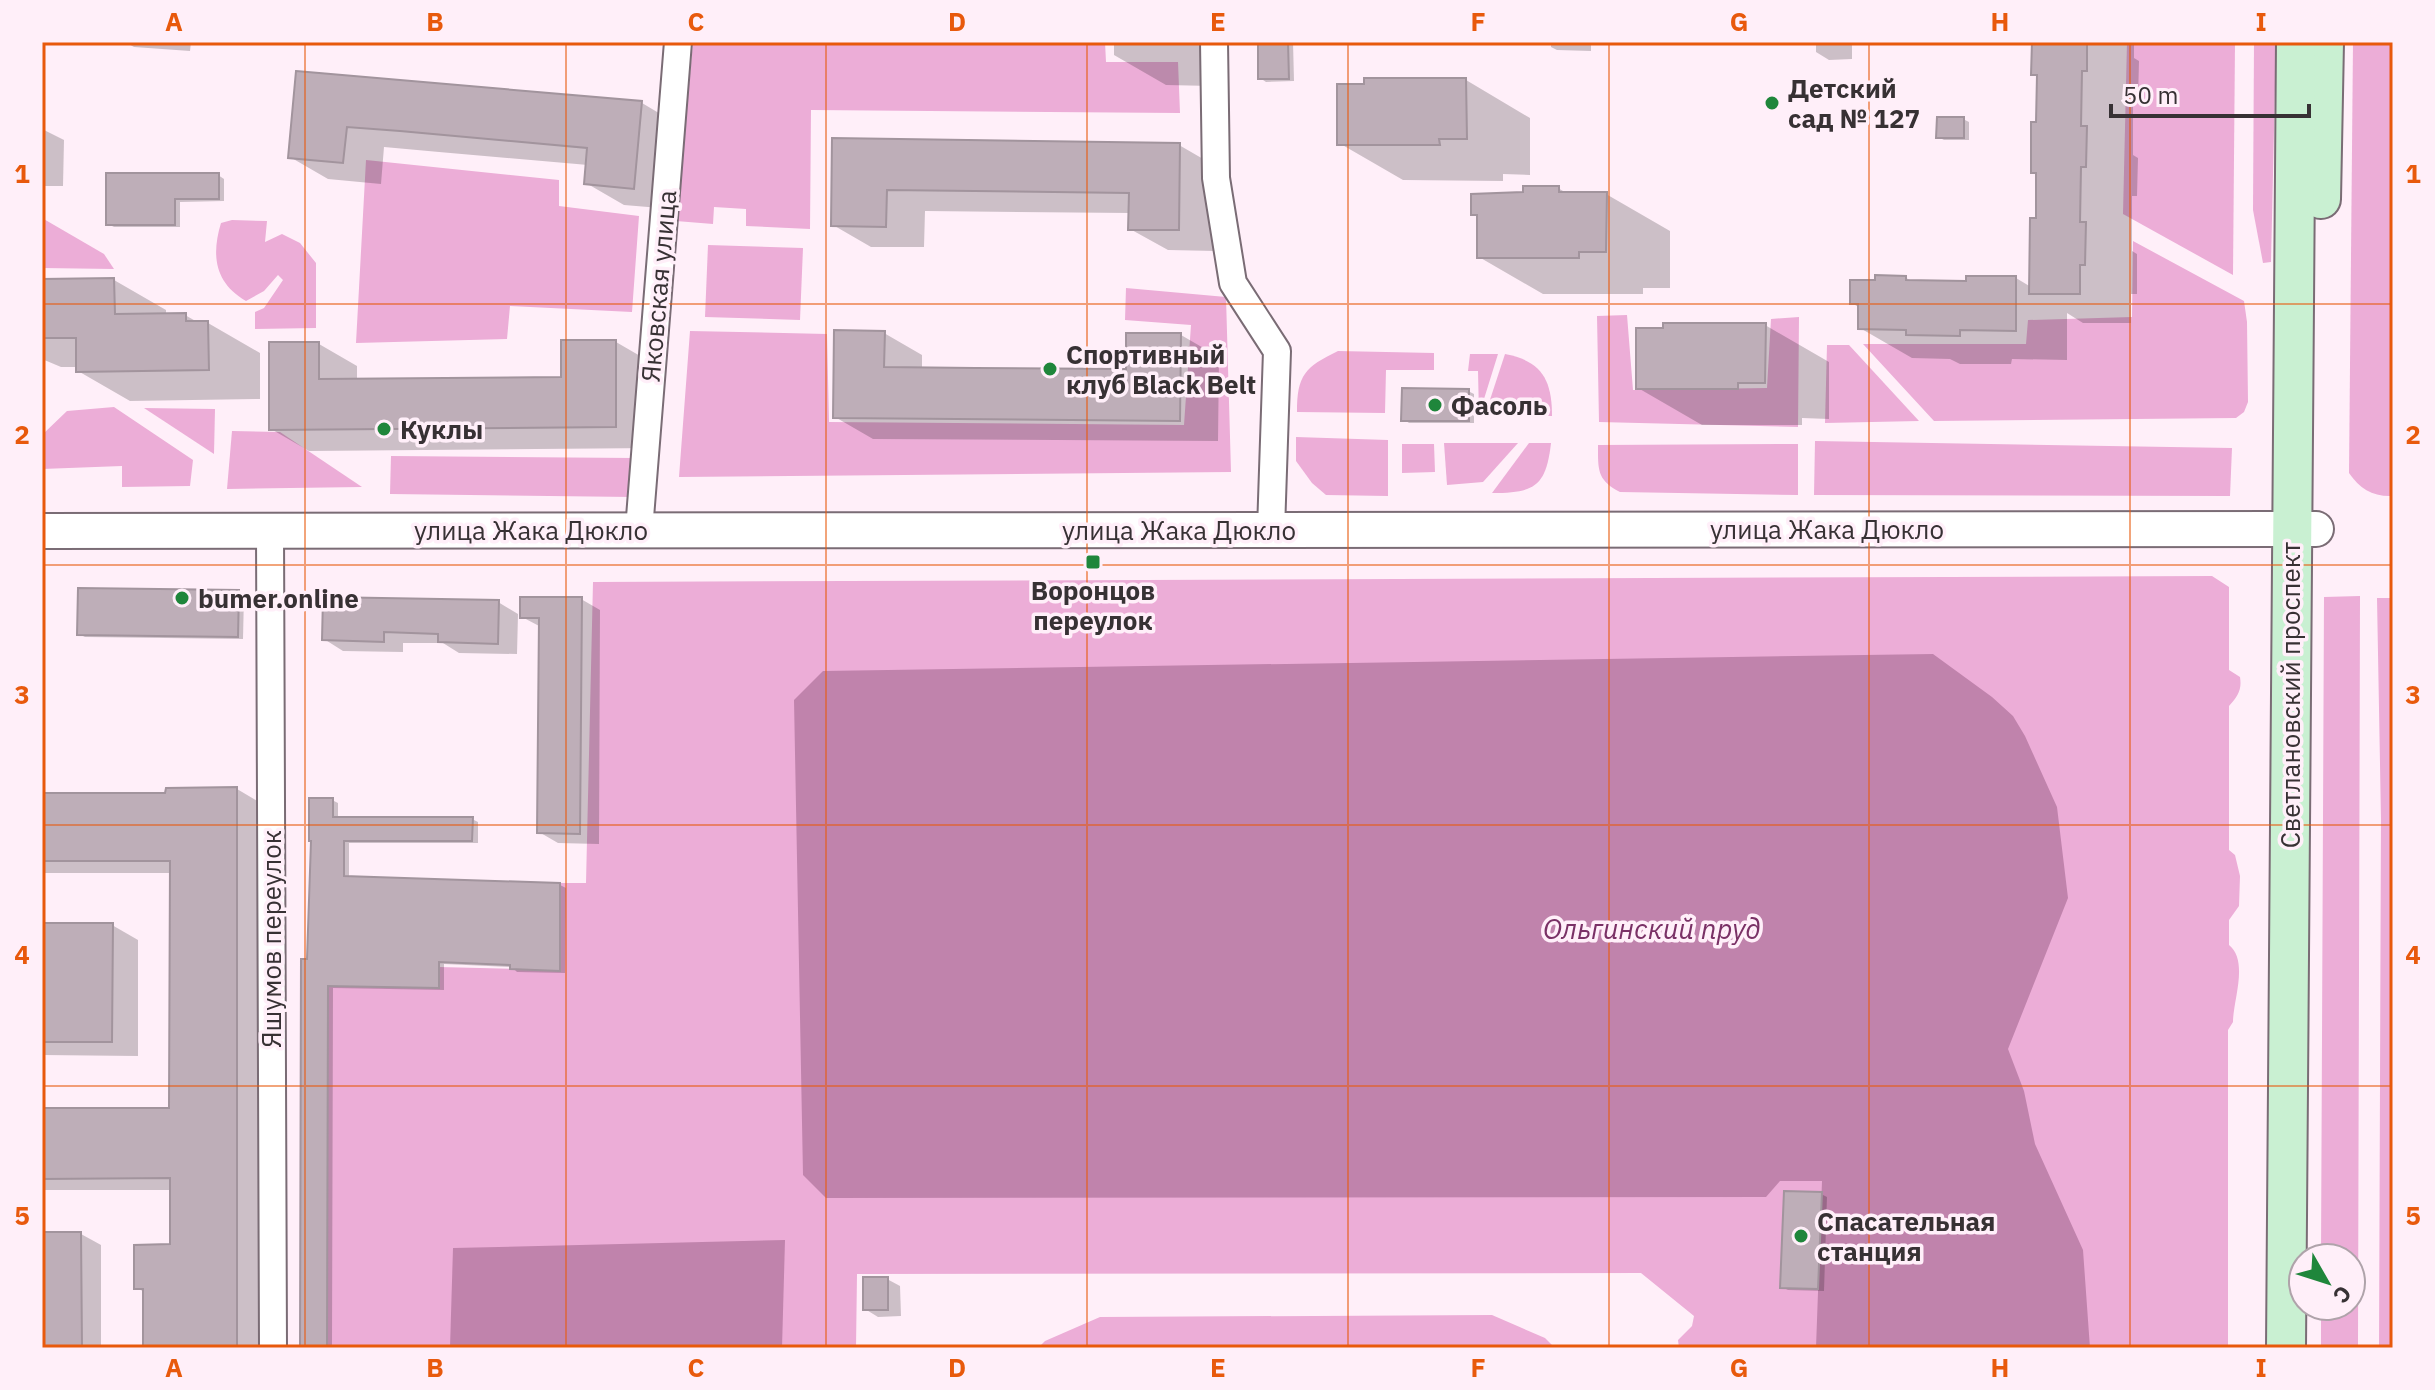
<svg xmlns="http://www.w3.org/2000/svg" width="2435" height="1390" viewBox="0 0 2435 1390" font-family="'IBM Plex Sans',sans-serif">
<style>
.green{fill:#ecadd7}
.water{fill:#c083ac}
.shadow{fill:#0003}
.building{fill:#beaeb8;stroke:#a2949d;stroke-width:2}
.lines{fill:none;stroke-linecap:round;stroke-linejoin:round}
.minor-casing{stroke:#7a6c75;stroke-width:30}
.tertiary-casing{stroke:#7a6c75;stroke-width:38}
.secondary-casing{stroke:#7a6c75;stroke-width:42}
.minor{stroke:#fff;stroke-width:26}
.tertiary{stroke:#fff;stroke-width:34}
.secondary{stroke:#c9f0d2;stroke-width:38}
.grid{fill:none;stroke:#e8590c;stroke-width:2;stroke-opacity:0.55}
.poi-dot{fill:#1f863b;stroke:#ffeff9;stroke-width:3}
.labels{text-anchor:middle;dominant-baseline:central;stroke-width:7;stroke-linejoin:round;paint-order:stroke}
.poi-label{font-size:26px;font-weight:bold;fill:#373134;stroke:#ffeff9;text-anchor:start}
.street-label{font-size:26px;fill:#373134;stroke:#ffeff9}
.water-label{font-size:28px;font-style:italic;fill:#7a3166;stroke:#ffeff9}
.neatline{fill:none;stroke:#e8590c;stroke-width:3}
.grid-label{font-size:26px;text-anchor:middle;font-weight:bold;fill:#e8590c}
</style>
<rect width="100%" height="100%" fill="#ffeff9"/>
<!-- green -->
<g class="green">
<polygon points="693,42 1105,42 1106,62 1178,62 1180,113 811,110 810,229 746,226 746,209 714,207 713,224 676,221"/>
<polygon points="2127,42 2235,42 2233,275 2123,214"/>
<polygon points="2254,42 2276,42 2271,262 2263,263 2253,210"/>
<path d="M2353,42H2393V496C2373,497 2360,489 2349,473Z"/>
<polygon points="366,160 559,180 559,206 639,216 632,312 510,306 507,339 356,343"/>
<polygon points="42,218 104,254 114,269 42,268"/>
<path d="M232,220L267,221L265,242L282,234L300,243L316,263V328L255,329V312L264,308L283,280L278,275L264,291L246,301C215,283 211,256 221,223Z"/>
<polygon points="2133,241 2244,301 2247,322 2248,402 2244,412 2236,418 1934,421 1863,344 2026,344 2028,320 2132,317"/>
<polygon points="708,245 803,248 800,320 705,317"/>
<polygon points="1126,288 1226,297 1231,472 679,477 690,331 827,334 829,422 1184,425 1191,325 1125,320"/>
<polygon points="1627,315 1633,390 1767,388 1771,319 1799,317 1798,427 1599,422 1597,316"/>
<polygon points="1827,345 1849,345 1919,421 1825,423"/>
<path d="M1338,351L1434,353V370H1386L1385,413L1297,412C1297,375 1305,367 1338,351Z"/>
<polygon points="1470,354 1498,354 1479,415 1478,371 1468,371"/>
<path d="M1505,354C1542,361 1552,380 1552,416L1485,415Z"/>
<polygon points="114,407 193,460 190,486 122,487 122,466 42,469 42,435 67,411"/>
<polygon points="144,408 215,409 214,454"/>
<polygon points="232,431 280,432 362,487 227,489"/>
<polygon points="1296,437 1388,440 1388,496 1326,495 1312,483 1296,461"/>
<polygon points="1815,441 2232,448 2230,496 1814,495"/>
<polygon points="1444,443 1518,443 1483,482 1447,485"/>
<path d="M1529,443H1551C1546,487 1534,493 1492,493Z"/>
<polygon points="1402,444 1434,444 1435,472 1402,473"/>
<path d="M1798,444V495L1620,492C1597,480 1598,470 1598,445Z"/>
<polygon points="391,456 634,458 632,497 390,494"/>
<path d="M2212,576L2229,587V670L2240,677C2242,690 2238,696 2229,706V850L2235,855L2240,876L2239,906L2229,920V945C2249,961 2233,1000 2233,1022L2228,1030V1348H1679L1678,1340L1692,1326L1694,1316L1641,1273L857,1274L856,1348H327L328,986L439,988V967L560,970V883H586L593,582Z"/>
<polygon points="2393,595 2393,1348 2379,1348 2381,819 2377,598 2390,598"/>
<polygon points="2360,596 2358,1348 2321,1348 2321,1306 2351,1306 2351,1258 2321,1258 2324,597"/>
<polygon points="1492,1315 1545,1338 1555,1348 1038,1348 1045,1341 1100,1317"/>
</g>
<!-- water -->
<g class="water">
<polygon points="1933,654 1992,697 2013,716 2025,736 2057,807 2068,898 2008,1049 2024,1091 2035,1144 2083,1250 2090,1348 1816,1348 1822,1181 1780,1181 1766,1197 826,1198 803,1175 794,700 823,671"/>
<polygon points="785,1240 782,1348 450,1348 453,1248"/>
</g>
<!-- shadow -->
<g class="shadow">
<polygon points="125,42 191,42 190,51 134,47"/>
<polygon points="1114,42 1199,42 1199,47 1213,55 1212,86 1166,85 1114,55"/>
<polygon points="1260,42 1293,42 1294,81 1266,82 1260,78"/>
<polygon points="1551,42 1591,42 1591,51 1557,50 1551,47"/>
<polygon points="1816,42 1901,42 1901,43 1852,43 1852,59 1829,60 1816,52"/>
<polygon points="2034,42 2134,42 2134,58 2139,61 2138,100 2133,100 2133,155 2138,158 2137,196 2132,196 2132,251 2137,254 2137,294 2131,294 2131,323 2083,323 2067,313 2067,360 2012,359 2011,364 1960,364 1950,359 1912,358 1860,328 1860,308 1852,303 1877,282 1906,278 1914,282 1968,283 2016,278 2031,287 2038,220 2038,175 2033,172 2038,124 2039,77 2033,73"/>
<polygon points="298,73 642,103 679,125 672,209 624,205 586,183 588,165 439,152 384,147 381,184 328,179 290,157"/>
<polygon points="1466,80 1530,118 1530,175 1503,174 1503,181 1403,180 1339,143"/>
<polygon points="1963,119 1969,122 1969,140 1944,140 1938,137"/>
<polygon points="42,129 64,140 63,186 42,186"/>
<polygon points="834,140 1179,145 1217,167 1216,251 1168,250 1130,229 1130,213 925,211 924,247 871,247 833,225"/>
<polygon points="218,175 224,179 224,201 180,202 180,227 114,227 108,224"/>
<polygon points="1558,188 1568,194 1606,194 1670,231 1670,288 1643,288 1643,294 1543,294 1479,257 1479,217 1473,214"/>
<polygon points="114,280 166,310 166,316 185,315 199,323 208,323 260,353 260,399 130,401 78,371 78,367 61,367 42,359 42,281"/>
<polygon points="1765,325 1829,362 1829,419 1802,418 1802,425 1702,425 1638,388"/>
<polygon points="884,333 922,355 922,370 1128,371 1181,335 1219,357 1218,441 873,439 835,417"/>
<polygon points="616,342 654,364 654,448 309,451 271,429 319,344 357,366 357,380 563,379"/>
<polygon points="1468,391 1474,394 1474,423 1409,423 1403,419"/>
<polygon points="238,592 244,595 243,639 85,637 79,634"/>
<polygon points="581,599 600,610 599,844 558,843 539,832 541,627 522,617"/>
<polygon points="498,602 518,614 517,654 459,653 443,643 403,643 403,652 343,651 324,639"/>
<polygon points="237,789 259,802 260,1348 145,1348 145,1292 136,1288 172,1246 172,1190 42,1190 42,1110 171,1110 172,873 42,873 42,795 167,795"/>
<polygon points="332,800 338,803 338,819 472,819 478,822 478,843 349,843 349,878 560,885 566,888 565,973 517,972 512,967 444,964 444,990 333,988 332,1348 302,1348 308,961"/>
<polygon points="42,925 112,925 138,940 138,1056 42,1055"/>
<polygon points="1821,1194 1827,1197 1824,1291 1788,1290 1782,1287"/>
<polygon points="42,1234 81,1234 101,1245 101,1348 42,1348"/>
<polygon points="887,1279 900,1286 901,1316 878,1317 865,1309"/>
</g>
<!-- building -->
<g class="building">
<polygon points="1258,42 1288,42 1289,79 1258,79"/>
<polygon points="2032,42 2087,42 2087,71 2082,71 2081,126 2087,126 2086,167 2081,167 2080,222 2086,222 2085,265 2080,265 2080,294 2029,294 2030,218 2036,218 2036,173 2031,173 2031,122 2036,122 2037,75 2031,75"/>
<polygon points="296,71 642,101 634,189 584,184 587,148 400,131 347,127 343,163 288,158"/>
<polygon points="1364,78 1466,78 1467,139 1439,139 1440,145 1337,145 1337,84 1364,84"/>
<polygon points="1937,117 1964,117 1964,138 1936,138"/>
<polygon points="832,138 1180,143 1179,230 1128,230 1129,193 887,190 886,227 831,226"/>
<polygon points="106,173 219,173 219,199 175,199 175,225 106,225"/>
<polygon points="1523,186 1559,186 1559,192 1607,192 1606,252 1579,252 1579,258 1477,258 1477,215 1471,215 1471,194 1523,192"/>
<polygon points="1875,275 1906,276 1906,280 1966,281 1966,276 2016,276 2016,331 1960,330 1960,336 1906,335 1906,330 1858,329 1858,304 1850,304 1850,280 1875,280"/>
<polygon points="114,278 115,314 186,313 186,321 208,321 209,370 76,372 76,338 42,338 42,279"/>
<polygon points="1663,323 1766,323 1765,383 1738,383 1738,389 1636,389 1636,328 1663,328"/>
<polygon points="834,330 885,331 884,367 975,368 1126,369 1126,333 1181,333 1180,421 833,418"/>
<polygon points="561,340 616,340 616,427 269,430 269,342 319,342 319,379 445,378 561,377"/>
<polygon points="1402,388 1469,389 1469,421 1401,421"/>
<polygon points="78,588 239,590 238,637 77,635"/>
<polygon points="323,597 499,600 498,644 438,642 438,634 384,632 384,642 322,640"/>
<polygon points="520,597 582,597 580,834 537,833 539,618 520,618"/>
<polygon points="237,787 237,1348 143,1348 143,1289 134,1289 134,1245 170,1244 170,1178 42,1179 42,1108 169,1108 170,861 42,861 42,793 165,793 166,788"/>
<polygon points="309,798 333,798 333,817 473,817 472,841 344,841 344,876 560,883 560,971 510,969 510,965 439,962 439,988 328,986 327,1348 300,1348 301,959 307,959 311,841 309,841"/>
<polygon points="42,923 113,923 112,1042 42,1042"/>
<polygon points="1784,1191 1822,1192 1818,1289 1780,1288"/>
<polygon points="42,1232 81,1232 82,1348 42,1348"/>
<rect x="863" y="1277" width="25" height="33"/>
</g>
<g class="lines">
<defs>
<g id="minor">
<polyline points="1214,42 1216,178 1233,283 1277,351 1271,530"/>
<polyline points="639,530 678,42"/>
<polyline points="270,531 273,1348"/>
</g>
<polyline id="tertiary" points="42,531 2316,529"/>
<g id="secondary">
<polyline points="2321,199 2324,42"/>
<polyline points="2286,1348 2296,42"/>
</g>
</defs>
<!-- minor casing -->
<use href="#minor" class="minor-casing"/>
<!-- tertiary casing -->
<use href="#tertiary" class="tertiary-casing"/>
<!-- secondary casing -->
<use href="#secondary" class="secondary-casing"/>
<!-- minor -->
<use href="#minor" class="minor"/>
<!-- tertiary -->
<use href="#tertiary" class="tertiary"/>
<!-- secondary -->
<use href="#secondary" class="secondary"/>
</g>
<!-- grid -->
<path class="grid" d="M305,42V1348M566,42V1348M826,42V1348M1087,42V1348M1348,42V1348M1609,42V1348M1869,42V1348M2130,42V1348M42,304H2393M42,565H2393M42,825H2393M42,1086H2393"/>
<!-- markers -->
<g class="poi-dot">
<circle cx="1772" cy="103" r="8"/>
<circle cx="1050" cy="369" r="8"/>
<circle cx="1435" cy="405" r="8"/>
<circle cx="384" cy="429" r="8"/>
<rect x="1085" y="554" width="16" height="16" rx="4"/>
<circle cx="182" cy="598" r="8"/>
<circle cx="1801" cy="1236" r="8"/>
</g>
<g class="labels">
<!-- poi labels -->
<g class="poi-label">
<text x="1788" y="88">Детский<tspan x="1788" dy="30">сад № 127</tspan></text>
<text x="1066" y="354">Спортивный<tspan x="1066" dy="30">клуб Black Belt</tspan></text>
<text x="1451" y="405">Фасоль</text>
<text x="400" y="429">Куклы</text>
<text x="1093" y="590" text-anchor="middle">Воронцов<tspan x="1093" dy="30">переулок</tspan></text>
<text x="198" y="598">bumer.online</text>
<text x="1817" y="1221">Спасательная<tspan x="1817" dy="30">станция</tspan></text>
</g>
<!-- street labels -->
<g class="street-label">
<text transform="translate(658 286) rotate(-85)">Яковская улица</text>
<text x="1827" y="529">улица Жака Дюкло</text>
<text x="531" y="530">улица Жака Дюкло</text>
<text x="1179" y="530">улица Жака Дюкло</text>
<text transform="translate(2290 695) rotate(-90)">Светлановский проспект</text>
<text transform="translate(271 939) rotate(-90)">Яшумов переулок</text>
</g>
<!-- water labels -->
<g class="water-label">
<text x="1652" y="928">Ольгинский пруд</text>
</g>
</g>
<!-- border -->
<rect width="2435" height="1390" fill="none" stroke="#ffeff9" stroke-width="88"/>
<!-- north arrow -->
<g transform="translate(2327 1282) rotate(129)"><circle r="38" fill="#ffeff9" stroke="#afa3aa" stroke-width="2"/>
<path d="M0-6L14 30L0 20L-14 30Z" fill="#1f863b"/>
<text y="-12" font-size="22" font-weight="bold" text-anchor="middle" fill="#373134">С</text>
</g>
<!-- scale -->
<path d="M2111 104v12h198v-12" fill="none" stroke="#373134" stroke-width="4"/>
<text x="2123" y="104" font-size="24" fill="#373134" stroke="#ffeff9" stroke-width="6" paint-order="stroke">50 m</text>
<rect x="44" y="44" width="2347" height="1302" class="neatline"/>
<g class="grid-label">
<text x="174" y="31">A</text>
<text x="435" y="31">B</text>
<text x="696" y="31">C</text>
<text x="957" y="31">D</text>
<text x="1218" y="31">E</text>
<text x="1478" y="31">F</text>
<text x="1739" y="31">G</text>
<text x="2000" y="31">H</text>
<text x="2261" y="31">I</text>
<text x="22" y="183">1</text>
<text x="2413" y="183">1</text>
<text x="22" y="444">2</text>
<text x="2413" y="444">2</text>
<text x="22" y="704">3</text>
<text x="2413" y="704">3</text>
<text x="22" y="964">4</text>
<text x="2413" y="964">4</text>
<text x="22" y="1225">5</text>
<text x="2413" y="1225">5</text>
<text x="174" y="1377">A</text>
<text x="435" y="1377">B</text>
<text x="696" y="1377">C</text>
<text x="957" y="1377">D</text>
<text x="1218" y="1377">E</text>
<text x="1478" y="1377">F</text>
<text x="1739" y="1377">G</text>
<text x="2000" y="1377">H</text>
<text x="2261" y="1377">I</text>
</g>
</svg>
